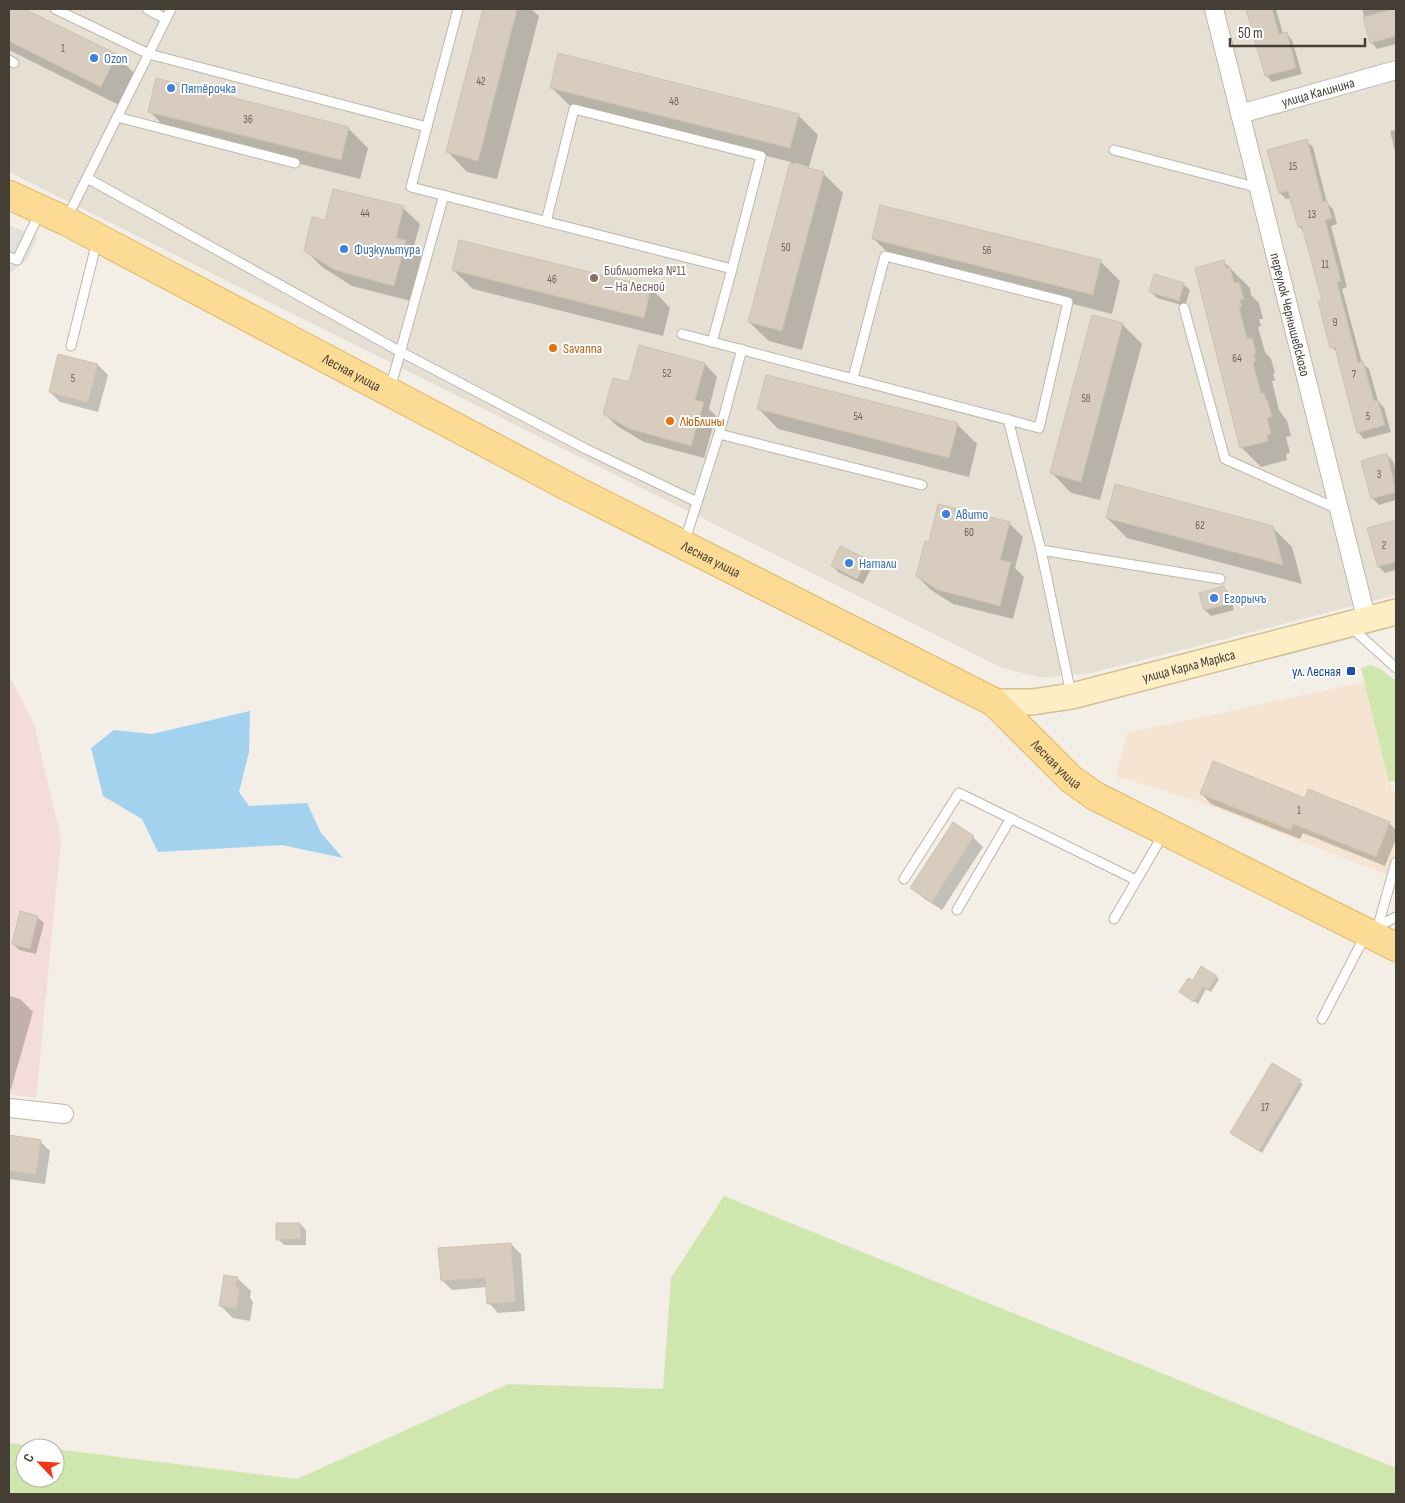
<svg xmlns="http://www.w3.org/2000/svg" width="1405" height="1503" viewBox="0 0 1405 1503" font-family="'Sofia Sans Condensed',sans-serif">
<style>
.residential{fill:#e6e0d4}
.commercial{fill:#f4e4d1}
.medical{fill:#f3dcd9}
.green{fill:#cfe6af}
.parking{fill:#e3e1de}
.water{fill:#a3d2ef}
.shadow{fill:#0003}
.building{fill:#d7ccbe;stroke:#cfc1af}
.lines{fill:none;stroke-linecap:round;stroke-linejoin:round}
.service-casing{stroke:#beb6a8;stroke-width:11}
.minor-casing{stroke:#beb6a8;stroke-width:20}
.secondary-casing{stroke:#d2c096;stroke-width:28}
.primary-casing{stroke:#e1b865;stroke-width:30}
.service{stroke:#fff;stroke-width:9}
.minor{stroke:#fff;stroke-width:18}
.secondary{stroke:#fdeec5;stroke-width:25}
.primary{stroke:#fcdc95;stroke-width:28}
.shop-dot{fill:#3f7fe0;stroke:#fff;stroke-width:2}
.education-dot{fill:#8d6e63;stroke:#fff;stroke-width:2}
.food-dot{fill:#e8710a;stroke:#fff;stroke-width:2}
.transit-dot{fill:#1a4fb4;stroke:#fff;stroke-width:2}
.labels{text-anchor:middle;dominant-baseline:central;stroke-width:4;stroke-linejoin:round;paint-order:stroke}
.number-label{font-size:11px;fill:#6a6257}
.shop-label{font-size:14px;fill:#366cbe;stroke:#fff;text-anchor:start}
.street-label{font-size:14px;fill:#453e35;stroke:#fff}
.education-label{font-size:14px;fill:#785e54;stroke:#fff;text-anchor:start}
.food-label{font-size:14px;fill:#c56008;stroke:#fff;text-anchor:start}
.transit-label{font-size:14px;fill:#164399;stroke:#fff;text-anchor:end}
</style>
<rect width="100%" height="100%" fill="#f3eee6"/>
<!-- residential -->
<polygon class="residential" points="9,9 1392,9 1396,24 1396,595 1091,673 1042,678 1000,667 9,172"/>
<!-- commercial -->
<polygon class="commercial" points="1365,682 1389,782 1396,797 1396,844 1387,875 1201,802 1116,776 1127,733"/>
<!-- medical -->
<polygon class="medical" points="9,676 34,724 61,839 36,1098 9,1094"/>
<!-- green -->
<g class="green">
<polygon points="1371,665 1379,668 1396,681 1396,781 1389,782 1361,668"/>
<polygon points="724,1196 1396,1468 1396,1494 9,1494 9,1443 49,1448 25,1448 25,1478 55,1478 55,1449 297,1479 508,1384 663,1389 671,1278"/>
</g>
<!-- parking -->
<polygon class="parking" points="9,225 38,237 27,260 9,274"/>
<!-- water -->
<polygon class="water" points="250,711 249,752 239,792 249,806 307,803 321,833 343,858 282,845 158,852 142,819 103,796 91,748 114,730 152,734"/>
<!-- shadow -->
<g class="shadow">
<polygon points="9,9 22,9 116,55 136,75 121,106 9,50"/>
<polygon points="484,9 531,9 539,16 497,179 467,172 448,152"/>
<polygon points="1247,9 1276,9 1283,34 1286,33 1292,40 1302,74 1272,82 1266,75"/>
<polygon points="1362,9 1389,9 1390,12 1393,11 1396,14 1396,44 1377,49 1371,42"/>
<polygon points="551,87 798,115 818,135 809,167 795,163 794,166 823,173 843,193 802,350 769,341 749,322 791,162 571,107"/>
<polygon points="149,111 348,128 368,148 360,179 169,131"/>
<polygon points="1396,130 1396,155 1390,131"/>
<polygon points="1306,141 1313,147 1327,203 1333,209 1337,224 1331,226 1347,287 1342,289 1362,363 1369,369 1378,401 1384,408 1391,432 1364,439 1358,432 1338,353 1332,347 1323,301 1305,233 1299,226 1291,198 1286,199 1280,193"/>
<polygon points="881,206 1101,262 1120,281 1112,314 893,258 873,238"/>
<polygon points="403,208 420,224 413,249 422,258 411,301 352,286 322,267 305,250 326,222"/>
<polygon points="460,241 651,288 670,308 663,336 473,289 453,270"/>
<polygon points="1224,262 1250,288 1251,295 1259,303 1263,319 1259,319 1261,326 1258,327 1265,352 1271,359 1275,373 1273,373 1275,381 1272,381 1279,410 1287,421 1291,436 1286,437 1290,453 1286,454 1287,460 1261,467 1241,447"/>
<polygon points="1183,284 1190,290 1185,306 1157,298 1151,292"/>
<polygon points="1122,324 1142,344 1100,500 1071,493 1052,473"/>
<polygon points="59,356 98,365 108,375 98,412 60,402 50,392"/>
<polygon points="705,364 717,377 709,409 716,416 704,458 644,442 617,426 604,413 630,384"/>
<polygon points="767,376 958,425 977,444 969,477 778,429 759,409"/>
<polygon points="1387,455 1393,461 1396,472 1396,500 1379,505 1372,498"/>
<polygon points="1107,518 1272,527 1292,547 1302,584 1127,538"/>
<polygon points="1396,522 1396,570 1385,573 1379,567 1369,529"/>
<polygon points="1009,523 1023,537 1015,568 1024,577 1013,619 953,604 931,590 917,576 930,544"/>
<polygon points="866,560 872,567 863,584 838,572 832,565"/>
<polygon points="1223,587 1230,594 1234,610 1211,616 1205,610"/>
<polygon points="1202,794 1305,799 1389,823 1396,830 1396,839 1385,866 1303,833 1300,839 1211,804"/>
<polygon points="973,837 983,847 942,910 922,897 912,888"/>
<polygon points="37,917 44,923 36,954 19,950 13,944"/>
<polygon points="1216,977 1219,979 1211,992 1206,989 1198,1004 1181,992 1193,982"/>
<polygon points="9,996 20,999 33,1012 11,1089 9,1089"/>
<polygon points="1273,1064 1303,1084 1262,1153 1231,1133"/>
<polygon points="9,1136 40,1141 50,1151 45,1184 9,1179"/>
<polygon points="300,1224 306,1230 306,1245 284,1245 278,1239"/>
<polygon points="511,1244 521,1254 525,1311 498,1313 489,1303 487,1287 452,1290 442,1280"/>
<polygon points="237,1278 251,1291 250,1298 253,1302 250,1321 233,1318 220,1305"/>
</g>
<!-- building -->
<g class="building">
<polygon points="9,9 24,9 117,54 101,87 9,41"/>
<polygon points="483,9 517,9 478,161 446,152"/>
<polygon points="1246,9 1272,9 1279,34 1287,32 1296,68 1265,76"/>
<polygon points="1394,9 1396,18 1396,36 1370,43 1363,17"/>
<polygon points="558,53 799,114 790,148 550,88"/>
<polygon points="156,78 349,127 341,160 148,112"/>
<polygon points="1307,139 1323,202 1327,201 1332,218 1325,220 1341,281 1337,282 1358,363 1363,361 1374,401 1378,400 1385,425 1357,433 1335,347 1330,348 1318,301 1322,301 1302,226 1298,227 1288,191 1279,193 1267,150"/>
<polygon points="790,163 824,172 782,331 748,322"/>
<polygon points="333,189 404,206 396,238 406,240 394,286 335,270 304,251 312,217 325,220"/>
<polygon points="880,205 1101,260 1093,295 872,239"/>
<polygon points="459,240 651,287 644,318 452,270"/>
<polygon points="1224,260 1226,268 1230,267 1234,283 1239,282 1244,299 1240,300 1242,307 1239,307 1247,339 1252,338 1256,353 1254,354 1256,361 1253,362 1261,394 1264,393 1266,400 1267,400 1272,416 1267,418 1271,434 1267,435 1268,441 1240,448 1195,268"/>
<polygon points="1154,274 1184,283 1179,301 1149,292"/>
<polygon points="1092,315 1123,323 1081,482 1050,473"/>
<polygon points="639,345 705,363 695,400 704,402 691,446 630,429 603,414 613,378 629,382"/>
<polygon points="58,354 98,364 88,403 49,392"/>
<polygon points="766,375 958,423 949,458 757,409"/>
<polygon points="1387,453 1396,492 1371,499 1361,461"/>
<polygon points="1115,484 1273,526 1283,565 1106,518"/>
<polygon points="938,504 1010,522 1000,560 1011,562 1000,606 938,590 916,576 925,541 929,542"/>
<polygon points="1396,520 1396,562 1378,567 1367,528"/>
<polygon points="840,546 867,559 857,579 831,566"/>
<polygon points="1224,586 1229,604 1204,610 1199,593"/>
<polygon points="1213,761 1305,798 1308,789 1390,822 1376,857 1293,824 1291,830 1200,794"/>
<polygon points="953,822 974,836 932,902 910,888"/>
<polygon points="20,911 38,916 30,949 12,944"/>
<polygon points="1201,966 1217,976 1208,990 1203,987 1194,1002 1179,992 1188,978 1193,980"/>
<polygon points="1272,1063 1301,1080 1259,1151 1230,1133"/>
<polygon points="9,1135 41,1140 36,1175 9,1171"/>
<polygon points="276,1223 300,1223 301,1239 276,1240"/>
<polygon points="511,1243 516,1302 487,1304 485,1278 441,1281 438,1248"/>
<polygon points="224,1275 238,1277 236,1287 240,1287 237,1308 219,1306"/>
</g>
<g class="lines">
<defs>
<g id="service">
<polyline points="55,9 149,54 427,127"/>
<polyline points="147,9 166,19"/>
<polyline points="458,9 411,187 732,269 712,342"/>
<polyline points="9,60 14,63"/>
<polyline points="117,117 295,163"/>
<polyline points="1114,150 1259,188"/>
<polyline points="87,178 401,352 586,449 697,502"/>
<polyline points="67,218 171,9"/>
<polyline points="546,222 574,109 761,156 732,269"/>
<polyline points="9,257 17,260 40,212"/>
<polyline points="1184,308 1225,459 1340,510"/>
<polyline points="682,334 1039,428 1068,302 885,256 853,378"/>
<polyline points="71,346 97,241"/>
<polyline points="390,389 444,195"/>
<polyline points="1008,419 1041,550 1071,694"/>
<polyline points="719,434 922,485"/>
<polyline points="684,543 719,434 742,349"/>
<polyline points="1041,550 1220,579"/>
<polyline points="1352,628 1396,668"/>
<polyline points="904,879 959,793 1136,880"/>
<polyline points="957,910 1011,818"/>
<polyline points="1114,919 1164,833"/>
<polyline points="1378,926 1396,862"/>
<polyline points="1322,1019 1367,932 1396,917"/>
</g>
<g id="minor">
<path id="s1" d="M1214,9L1367,621"/>
<path id="s2" d="M1240,114L1396,70"/>
<polyline points="9,1108 64,1114"/>
</g>
<g id="secondary">
<path id="s3" d="M994,702H1032L1072,696L1396,612"/>
</g>
<g id="primary">
<path id="s4" d="M9,195L66,221L569,487L994,702L1071,779L1095,796L1396,947"/>
</g>
</defs>
<!-- service casing -->
<use href="#service" class="service-casing"/>
<!-- minor casing -->
<use href="#minor" class="minor-casing"/>
<!-- secondary casing -->
<use href="#secondary" class="secondary-casing"/>
<!-- primary casing -->
<use href="#primary" class="primary-casing"/>
<!-- service -->
<use href="#service" class="service"/>
<!-- minor -->
<use href="#minor" class="minor"/>
<!-- secondary -->
<use href="#secondary" class="secondary"/>
<!-- primary -->
<use href="#primary" class="primary"/>
</g>
<!-- markers -->
<g class="shop-dot">
<circle cx="94" cy="58" r="5"/>
<circle cx="171" cy="88" r="5"/>
<circle cx="344" cy="249" r="5"/>
<circle cx="946" cy="514" r="5"/>
<circle cx="849" cy="563" r="5"/>
<circle cx="1214" cy="598" r="5"/>
</g>
<circle class="education-dot" cx="594" cy="278" r="5"/>
<g class="food-dot">
<circle cx="553" cy="348" r="5"/>
<circle cx="670" cy="421" r="5"/>
</g>
<rect class="transit-dot" x="1346" y="666" width="10" height="10" rx="2.5"/>
<g class="labels">
<!-- number labels -->
<g class="number-label">
<text x="63" y="48">1</text>
<text x="481" y="81">42</text>
<text x="674" y="101">48</text>
<text x="248" y="119">36</text>
<text x="1293" y="166">15</text>
<text x="365" y="213">44</text>
<text x="1312" y="214">13</text>
<text x="786" y="247">50</text>
<text x="987" y="250">56</text>
<text x="1325" y="264">11</text>
<text x="552" y="279">46</text>
<text x="1335" y="322">9</text>
<text x="1237" y="358">64</text>
<text x="667" y="373">52</text>
<text x="1354" y="374">7</text>
<text x="73" y="378">5</text>
<text x="1086" y="398">58</text>
<text x="858" y="416">54</text>
<text x="1368" y="416">5</text>
<text x="1379" y="474">3</text>
<text x="1200" y="525">62</text>
<text x="969" y="532">60</text>
<text x="1384" y="545">2</text>
<text x="1299" y="810">1</text>
<text x="1265" y="1107">17</text>
</g>
<!-- shop labels -->
<g class="shop-label">
<text x="104" y="58">Ozon</text>
<text x="181" y="88">Пятёрочка</text>
<text x="354" y="249">Физкультура</text>
<text x="956" y="514">Авито</text>
<text x="859" y="563">Натали</text>
<text x="1224" y="598">Егорычъ</text>
</g>
<!-- street labels -->
<g class="street-label">
<text stroke="none"><textPath href="#s2" startOffset="81">улица Калинина</textPath></text>
<text stroke="none"><textPath href="#s1" startOffset="315">переулок Чернышевского</textPath></text>
<text stroke="none"><textPath href="#s4" startOffset="386">Лесная улица</textPath></text>
<text stroke="none"><textPath href="#s4" startOffset="791">Лесная улица</textPath></text>
<text stroke="none"><textPath href="#s3" startOffset="199">улица Карла Маркса</textPath></text>
<text stroke="none"><textPath href="#s4" startOffset="1196">Лесная улица</textPath></text>
</g>
<!-- education labels -->
<g class="education-label">
<text x="604" y="270">Библиотека №11<tspan x="604" dy="16">— На Лесной</tspan></text>
</g>
<!-- food labels -->
<g class="food-label">
<text x="563" y="348">Savanna</text>
<text x="680" y="421">ЛюБлины</text>
</g>
<!-- transit labels -->
<g class="transit-label">
<text x="1341" y="671">ул. Лесная</text>
</g>
</g>
<!-- border -->
<rect width="1405" height="1503" fill="none" stroke="#453e35" stroke-width="20"/>
<!-- north arrow -->
<g transform="translate(40 1463) rotate(295)"><circle r="24" fill="#ffffff" stroke="#b5b2ae"/>
<path d="M0-4L9 19L0 12L-9 19Z" fill="#f63419"/>
<text y="-8" font-size="14" font-weight="bold" text-anchor="middle" fill="#453e35">С</text>
</g>
<!-- scale -->
<path d="M1230 38v8h135v-8" fill="none" stroke="#453e35" stroke-width="2.5"/>
<text x="1238" y="38" font-size="15" fill="#453e35" stroke="#ffffff" stroke-width="4" paint-order="stroke">50 m</text>
</svg>
